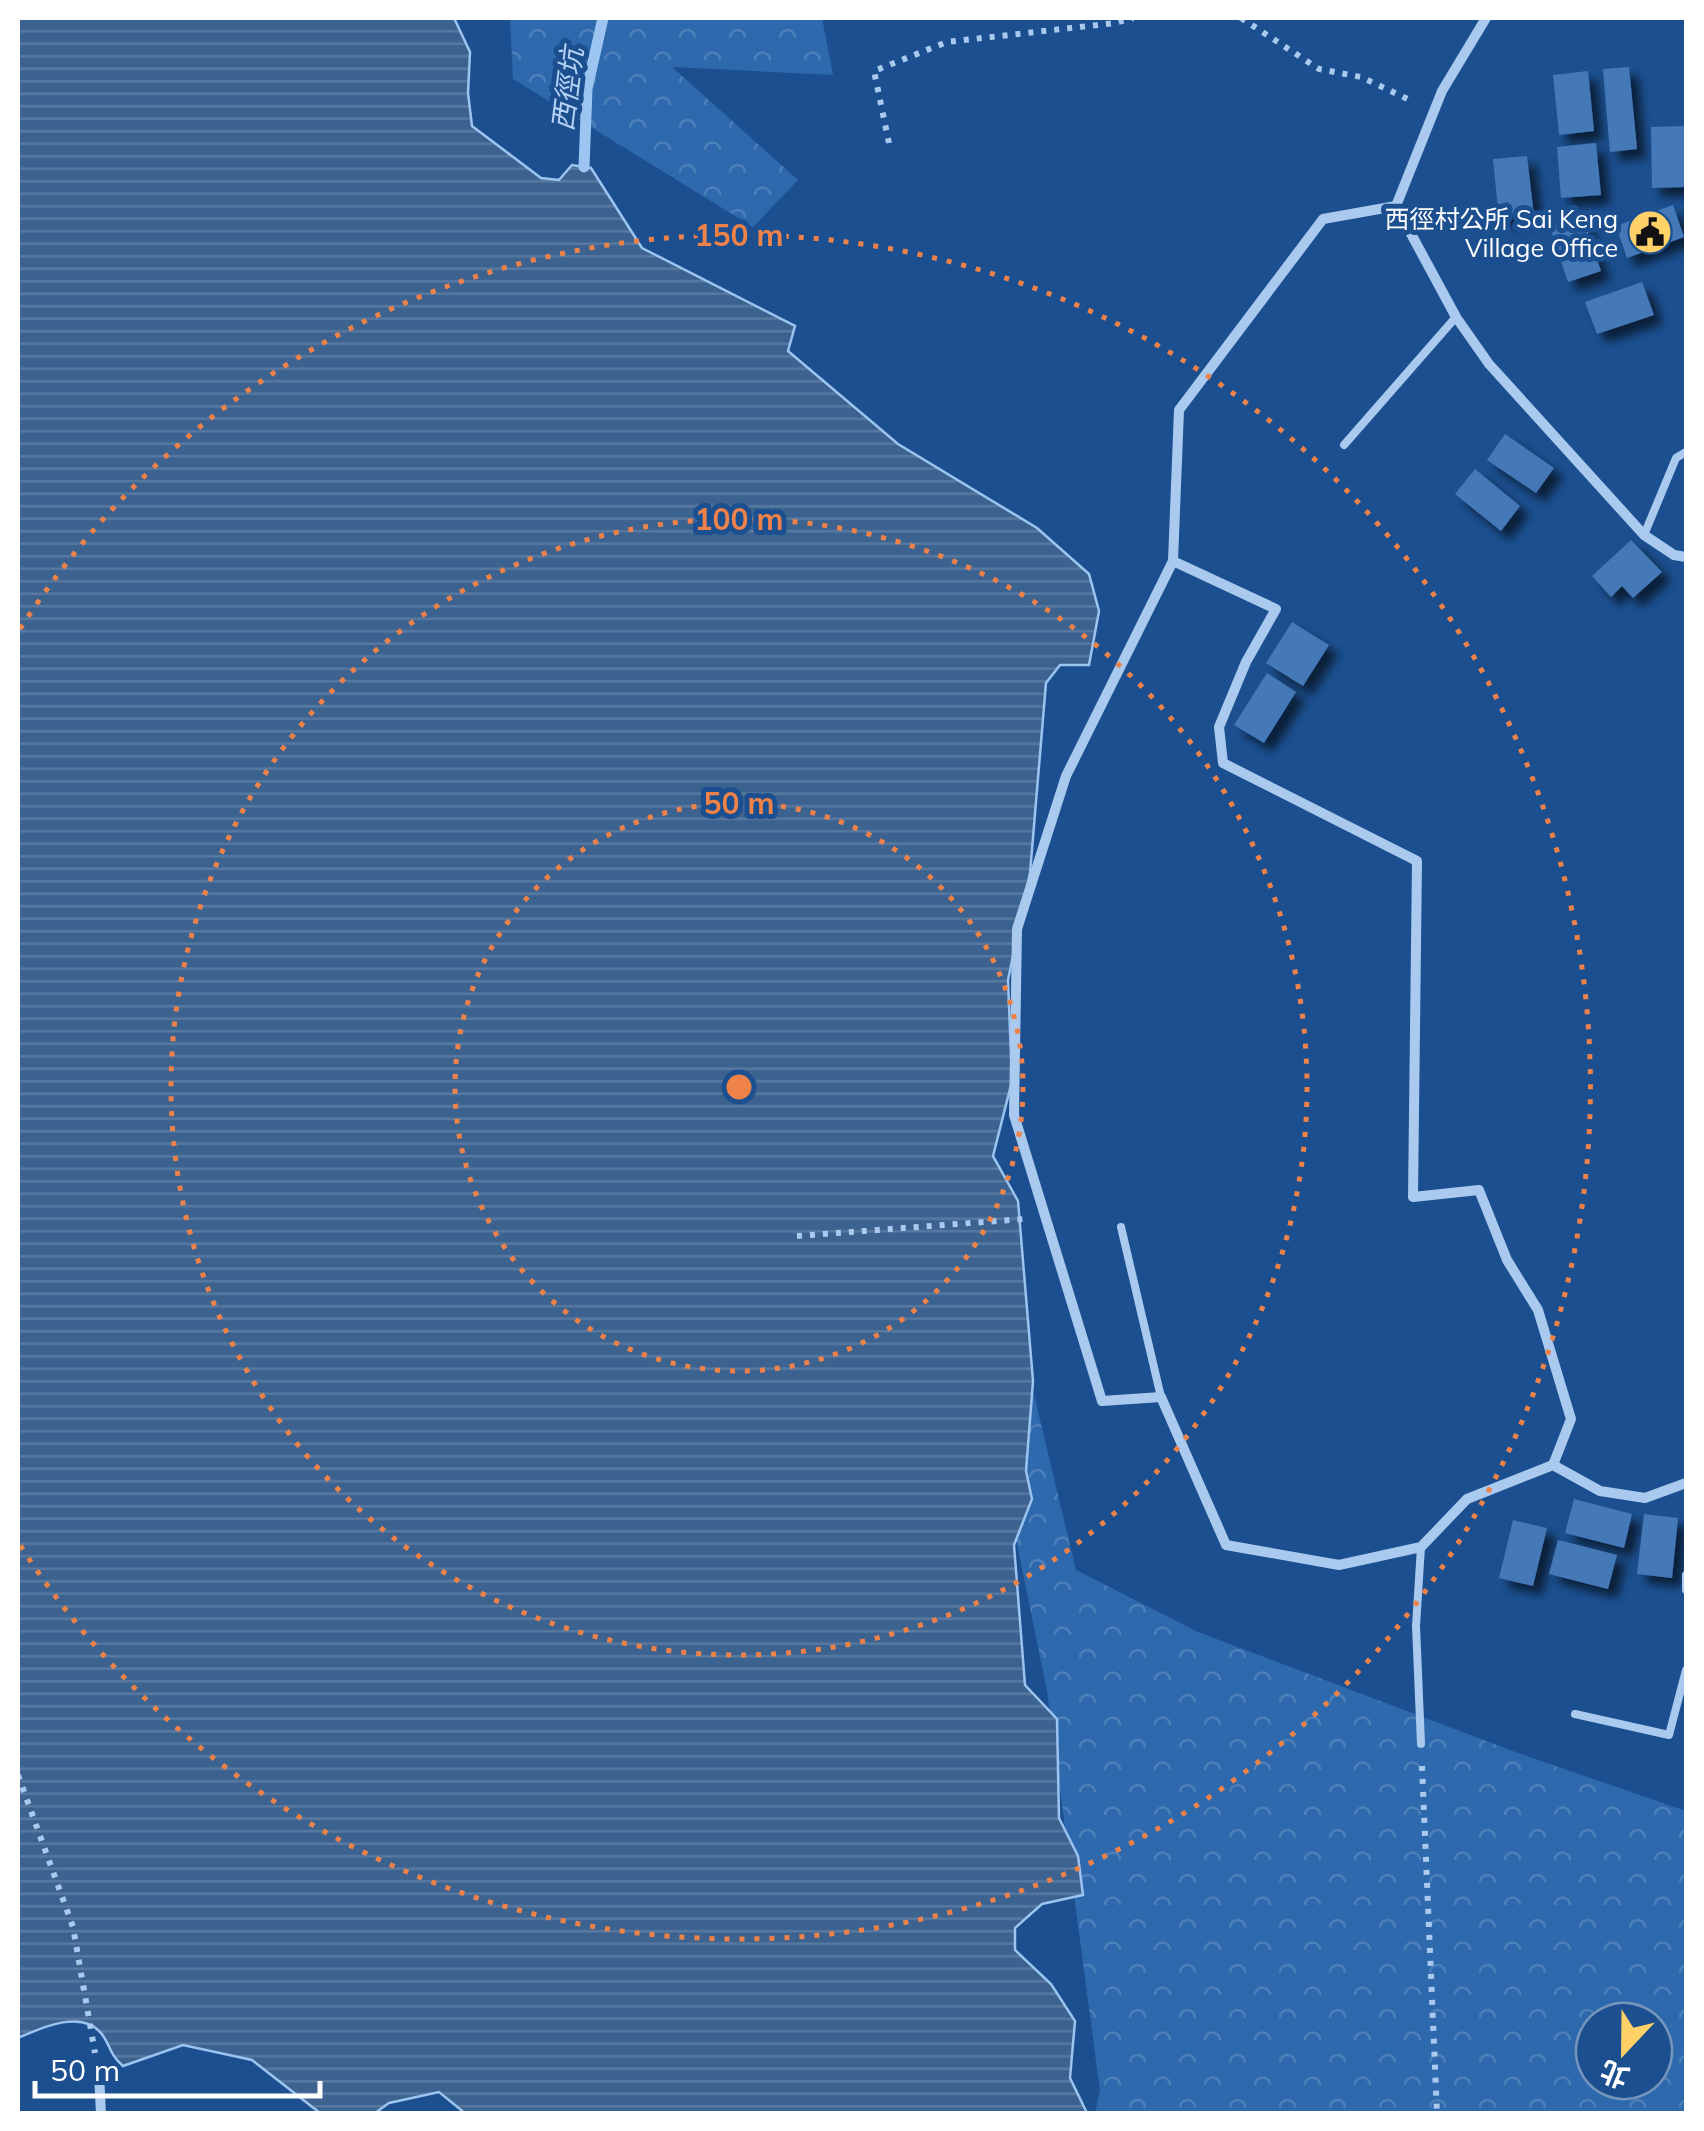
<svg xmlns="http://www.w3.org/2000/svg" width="1704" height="2131" viewBox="0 0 1704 2131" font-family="Mulish,'Noto Sans TC',sans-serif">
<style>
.forest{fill:url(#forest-crowns);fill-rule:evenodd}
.water{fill:url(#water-rules);stroke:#9cc4f0;stroke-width:2.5}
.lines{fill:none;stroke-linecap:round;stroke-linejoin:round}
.stream{stroke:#9cc4f0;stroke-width:11}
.building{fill:#4478b7;filter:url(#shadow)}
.path{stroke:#a9c9ee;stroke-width:6;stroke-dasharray:5 8;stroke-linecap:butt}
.service{stroke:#a9c9ee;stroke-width:8}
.minor{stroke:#a9c9ee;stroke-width:10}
.ring{fill:none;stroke:#ee8249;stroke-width:5;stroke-dasharray:5 10}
.labels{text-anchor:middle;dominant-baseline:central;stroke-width:10;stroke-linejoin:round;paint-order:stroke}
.poi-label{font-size:25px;fill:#fff;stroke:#1b4f8f;text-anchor:end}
.water-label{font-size:28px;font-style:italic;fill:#b5d3f5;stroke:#1b4f8f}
.centre{fill:#ee8249;stroke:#1b4f8f;stroke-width:5}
.ring-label{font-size:30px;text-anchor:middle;font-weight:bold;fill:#ee8249;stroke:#1b4f8f;stroke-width:10;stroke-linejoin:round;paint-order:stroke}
</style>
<defs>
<pattern id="forest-crowns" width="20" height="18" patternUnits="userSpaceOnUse" patternTransform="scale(2.5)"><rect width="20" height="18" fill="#2e69ad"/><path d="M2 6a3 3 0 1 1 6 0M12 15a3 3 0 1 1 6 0" fill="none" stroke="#4d80b9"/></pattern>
<pattern id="water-rules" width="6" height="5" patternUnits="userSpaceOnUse" patternTransform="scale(2.5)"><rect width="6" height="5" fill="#3c6290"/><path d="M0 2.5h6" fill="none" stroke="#597aa1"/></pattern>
<filter id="shadow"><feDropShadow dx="9" dy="9" stdDeviation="5" flood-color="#0009"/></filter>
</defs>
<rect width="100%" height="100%" fill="#1b4f8f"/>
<!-- forest -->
<g class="forest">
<polygon points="510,18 822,18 833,75 672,67 798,180 753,227 513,79"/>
<path d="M986,1155L1029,1374L1076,1570L1198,1632L1518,1753L1686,1811V2113H1095L1100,2091L1047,1691L986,1392ZM1594,2021H1654V2081H1594Z"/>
</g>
<!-- water -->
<path class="water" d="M18,18H454L470,52L468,93L472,126L541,178L559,180L572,165L591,168L642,248L795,326L788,351L898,444L1037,528L1089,574L1099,611L1089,665H1060L1046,683L1030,873L1008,980L1012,1081L993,1156L1018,1201L1033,1381L1026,1471L1032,1499L1014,1545L1025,1685L1057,1719L1059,1818L1078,1856L1083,1895L1042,1904L1015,1928V1950L1051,1984L1075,2021L1070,2078L1087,2113L466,2114L439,2092L389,2103L375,2113H320L252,2060L183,2045L123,2066C108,2053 111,2045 101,2033C81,2009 41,2028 18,2038Z"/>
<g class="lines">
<!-- stream -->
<polyline class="stream" points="584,167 587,89 603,18"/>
</g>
<!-- building -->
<g class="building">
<polygon points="1629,67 1637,149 1610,152 1603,69"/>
<polygon points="1588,71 1594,131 1559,135 1553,75"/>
<polygon points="1685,126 1686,187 1652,188 1651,127"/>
<polygon points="1596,143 1601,195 1561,198 1557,147"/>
<polygon points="1527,156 1534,216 1499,219 1493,159"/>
<polygon points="1673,205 1684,237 1627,258 1616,226"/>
<polygon points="1582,214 1601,271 1568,282 1549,225"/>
<polygon points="1642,282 1654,315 1597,334 1585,302"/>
<polygon points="1505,434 1554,468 1536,493 1487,460"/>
<polygon points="1475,469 1520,506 1501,531 1455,494"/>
<polygon points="1631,540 1662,572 1633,598 1622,586 1611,597 1592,576"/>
<polygon points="1292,622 1329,645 1303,686 1266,663"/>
<polygon points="1267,673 1296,692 1264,743 1234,725"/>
<polygon points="1574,1499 1632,1514 1624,1548 1565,1533"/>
<polygon points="1644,1514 1678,1518 1672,1578 1637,1574"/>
<polygon points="1513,1520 1547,1528 1533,1586 1499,1578"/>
<polygon points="1558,1540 1617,1555 1608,1589 1549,1574"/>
</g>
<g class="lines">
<!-- path -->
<g class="path">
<polyline points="1241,18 1319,69 1361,77 1412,101"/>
<polyline points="889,143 874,71 947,42 1115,23 1133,18"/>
<polyline points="797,1236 1024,1219"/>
<polyline points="1422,1766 1437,2114"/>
<polyline points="18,1775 73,1927 95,2053"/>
</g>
<!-- service -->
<g class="service">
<polyline points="1344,445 1456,317"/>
<polyline points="1644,535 1676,458 1686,452"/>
<polyline points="1121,1227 1161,1397"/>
<polyline points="1421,1547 1416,1626 1421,1744"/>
<polyline points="1686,1575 1686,1590"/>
<polyline points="1575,1714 1669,1735 1686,1670"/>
</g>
<!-- minor -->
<g class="minor">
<polyline points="1486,18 1442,91 1396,206 1323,219 1179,410 1173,561 1066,776 1017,929 1014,1115 1102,1401 1161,1397 1226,1545 1339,1565 1421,1547 1467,1499 1553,1465 1600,1491 1645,1498 1686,1483"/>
<polyline points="1396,206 1456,317 1489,364 1644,535 1674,555 1686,557"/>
<polyline points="1173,561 1276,609 1246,662 1219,727 1223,763 1417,861 1413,1197 1479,1190 1507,1260 1538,1310 1571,1419 1553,1465"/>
<polyline points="99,2074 101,2114"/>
</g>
</g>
<!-- distance rings -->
<g class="ring">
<circle cx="739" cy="1087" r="284"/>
<circle cx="739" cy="1087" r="568"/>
<path d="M20 629A852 852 0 1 1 20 1545"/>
</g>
<!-- icons -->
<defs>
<symbol id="civic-disc" viewBox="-11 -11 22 22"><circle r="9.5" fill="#ffd166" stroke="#1b4f8f"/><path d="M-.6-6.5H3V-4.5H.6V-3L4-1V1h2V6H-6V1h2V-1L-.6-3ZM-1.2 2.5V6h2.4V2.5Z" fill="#111"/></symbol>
</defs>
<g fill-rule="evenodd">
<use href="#civic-disc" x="1625" y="207" width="50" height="50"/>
</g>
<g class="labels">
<!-- poi labels -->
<g class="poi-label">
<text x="1618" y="218">西徑村公所 Sai Keng<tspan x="1618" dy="29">Village Office</tspan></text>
</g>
<!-- water labels -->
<g class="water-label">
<text transform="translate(567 89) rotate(-83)">西徑坑</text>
</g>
</g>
<circle cx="739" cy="1087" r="15" class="centre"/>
<g class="ring-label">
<text x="739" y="246">150 m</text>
<text x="739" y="530">100 m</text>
<text x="739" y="814">50 m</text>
</g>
<!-- border -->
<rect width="1704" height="2131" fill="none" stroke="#ffffff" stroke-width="40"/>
<!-- north arrow -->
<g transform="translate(1624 2051) rotate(202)"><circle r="48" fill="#1b4f8f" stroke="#7695bc" stroke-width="2.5"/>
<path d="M0-8L18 38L0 25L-18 38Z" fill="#ffd166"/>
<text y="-15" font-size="28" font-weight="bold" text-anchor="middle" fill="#ffffff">北</text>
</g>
<!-- scale -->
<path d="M35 2081v15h285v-15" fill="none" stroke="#ffffff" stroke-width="5"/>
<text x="50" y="2081" font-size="30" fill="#ffffff" stroke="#1b4f8f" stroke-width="8" paint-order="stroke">50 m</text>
</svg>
